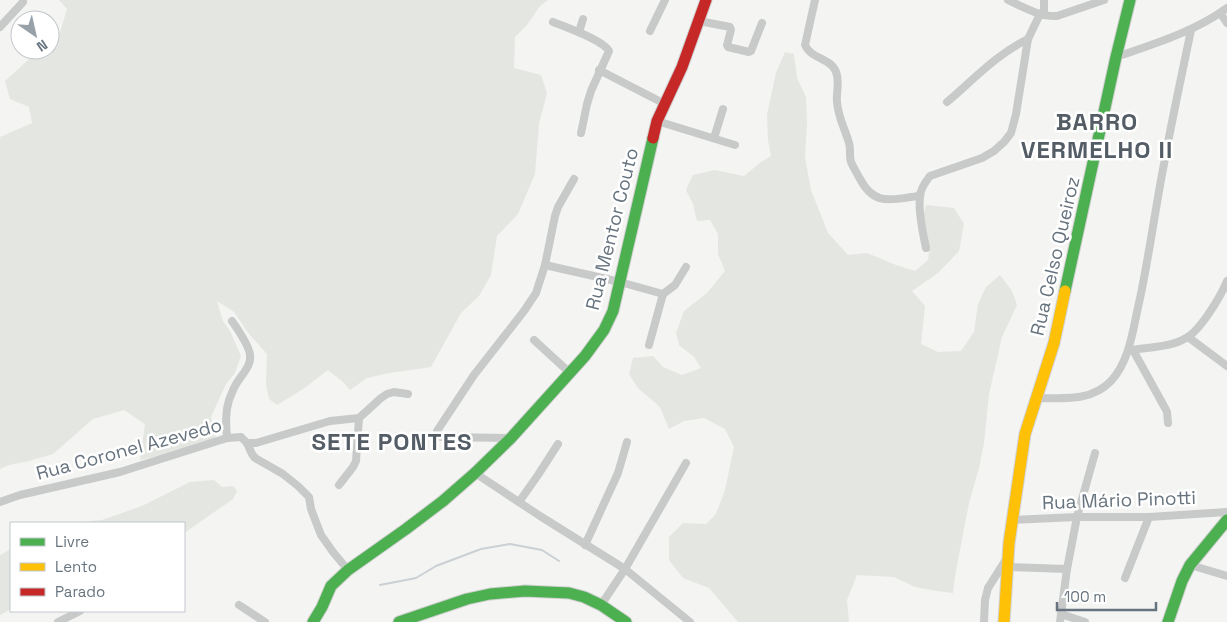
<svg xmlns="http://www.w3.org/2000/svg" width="1227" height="622" viewBox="0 0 1227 622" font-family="'Space Grotesk',sans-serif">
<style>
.green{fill:#e4e6e1}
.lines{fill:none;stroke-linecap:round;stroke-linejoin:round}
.stream{stroke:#cad0d3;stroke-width:2}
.fast-casing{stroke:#d0d0d1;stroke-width:13}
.slow-casing{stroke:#d0d0d1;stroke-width:13}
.jam-casing{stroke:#d0d0d1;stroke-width:13}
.street{stroke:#c8caca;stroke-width:8}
.fast{stroke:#4caf50;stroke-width:11}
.slow{stroke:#ffc107;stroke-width:11}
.jam{stroke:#c62828;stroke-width:11}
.labels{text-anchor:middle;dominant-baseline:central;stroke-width:5;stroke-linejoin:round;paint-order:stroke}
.street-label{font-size:19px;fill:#67747f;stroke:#fff}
.district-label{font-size:24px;font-weight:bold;letter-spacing:1px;fill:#545d65;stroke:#fff}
</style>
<rect width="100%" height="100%" fill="#f4f4f3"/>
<!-- green -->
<g class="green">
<polygon points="59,0 548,0 540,6 527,25 515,37 514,68 541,75 547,93 539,124 535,174 518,214 497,236 491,275 479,296 461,313 431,367 389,373 367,378 350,390 343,382 328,370 303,389 277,405 269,399 266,384 267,354 249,334 234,312 217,301 223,321 230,331 241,356 235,373 226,384 211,417 217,443 140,460 145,424 124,410 93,419 53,454 29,461 9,465 0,469 0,137 32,123 29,107 10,99 5,81 39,50 50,50 50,40 60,32 67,9"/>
<polygon points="785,52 794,54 797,78 806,97 807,123 805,157 811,190 828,233 848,255 867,253 896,265 915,271 928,260 929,253 922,222 926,205 954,208 964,224 959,251 938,273 912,291 925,306 921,344 938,352 961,351 974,332 978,304 986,287 1000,275 1012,291 1017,305 1002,337 989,394 984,443 979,468 969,503 955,576 953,593 936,591 915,587 894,577 857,575 847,600 849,622 738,622 709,588 683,578 669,560 669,537 683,523 706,524 716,514 725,490 734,447 725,429 704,418 684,421 669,429 660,407 638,388 629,374 633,358 653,356 663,367 682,375 701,368 694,357 679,345 676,333 684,311 707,293 725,271 718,254 718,234 710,220 697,221 693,204 686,190 693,175 715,170 744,176 761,162 771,156 768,140 767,115 776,73"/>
<polygon points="214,480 222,487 233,486 237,491 233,499 184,533 184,523 71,523 102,520 142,506 190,482"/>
<polygon points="11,549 11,609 0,615 0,555"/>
</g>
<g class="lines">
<!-- stream -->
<polyline class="stream" points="380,585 416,578 436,566 481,549 510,544 542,550 559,561"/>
<defs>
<g id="fast">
<polyline points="1065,291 1116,57 1130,0"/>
<polyline points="313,622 322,607 331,586 348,570 406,529 443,501 475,473 511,438 585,356 604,330 613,311 653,138"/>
<polyline points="399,622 467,599 490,594 525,591 569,593 584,597 601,605 626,622"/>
<polyline points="1168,622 1182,581 1190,565 1227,520"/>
</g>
<polyline id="slow" points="1004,622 1009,543 1025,434 1054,343 1065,291"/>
<polyline id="jam" points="653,138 657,121 682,67 706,0"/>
</defs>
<!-- fast casing -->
<use href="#fast" class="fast-casing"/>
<!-- slow casing -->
<use href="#slow" class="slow-casing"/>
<!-- jam casing -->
<use href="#jam" class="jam-casing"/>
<!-- street -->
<g class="street">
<path d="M815,0L805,45C811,59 831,58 836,72C840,82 836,92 837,102C838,117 845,129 849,143C851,149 849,156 851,162C853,167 857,173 860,179C875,207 892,199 919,196"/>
<path d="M1008,0C1023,7 1040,17 1057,16L1104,0"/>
<polyline points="1220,13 1227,23"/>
<polyline points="1044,15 1044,0"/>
<polyline points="699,21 730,27 731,30 727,45 728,47 749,52 751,51 762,23"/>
<path d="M553,22C566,27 603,40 609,51L591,91L587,104L581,133"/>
<polyline points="0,27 23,2"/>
<polyline points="650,31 665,0"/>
<polyline points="579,32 583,19"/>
<path d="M1116,57C1154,44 1194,32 1227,8"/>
<polyline points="599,70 665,104"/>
<path d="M947,102C973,80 997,54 1028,39"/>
<polyline points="657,121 735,145"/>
<polyline points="714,138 723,109"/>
<path d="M926,248C923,234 918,211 920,197C920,190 926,181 930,176L982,158L994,151L1004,142L1011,133L1016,114L1028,39L1040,14"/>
<polyline points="545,265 620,282 663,294"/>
<polyline points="1188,337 1227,366"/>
<polyline points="534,340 570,373"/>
<polyline points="649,345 663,294 675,285 686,267"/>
<path d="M1129,348L1133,350C1150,347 1171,347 1186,338C1200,331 1221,296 1227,281"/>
<polyline points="1133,350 1165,408 1167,412 1168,423"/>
<path d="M1036,398C1063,398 1091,402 1111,381C1130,361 1133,328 1139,303C1149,257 1155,210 1164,164C1172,119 1182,74 1191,30"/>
<path d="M227,438C226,425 225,413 229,400C231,395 233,390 235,386C240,376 252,366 250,355C249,345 238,330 232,321"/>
<polyline points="511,438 441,437 437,434 437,431 474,375 524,311 536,293 545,265 555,216 558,207 574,179"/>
<polyline points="247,443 256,443 330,421 359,418 381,398 387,394 394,392 408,394"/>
<polyline points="475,473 540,516 625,569 690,622"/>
<polyline points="339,485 353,467 356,461 359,418"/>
<polyline points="0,502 20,495 120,472 227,438 241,437 247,443 252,454 255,458 283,474 298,486 309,497 311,509 321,535 333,552 348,570"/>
<polyline points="519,502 538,475 558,444"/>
<polyline points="1012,520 1077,517 1149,517 1227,512"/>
<polyline points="585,545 618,473 627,442"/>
<polyline points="1190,565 1227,576"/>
<polyline points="1007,567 1067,569"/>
<polyline points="1125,578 1149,517"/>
<polyline points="239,605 265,622"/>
<polyline points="601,605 625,569 686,463"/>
<polyline points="1061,614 1085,622"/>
<polyline points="58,622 80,611"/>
<polyline points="984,622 985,600 988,588 1007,558"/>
<polyline points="1060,622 1067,569 1077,517 1095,453"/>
</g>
<!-- fast -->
<use href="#fast" class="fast"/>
<!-- slow -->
<use href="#slow" class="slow"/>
<!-- jam -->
<use href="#jam" class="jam"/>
</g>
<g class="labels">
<!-- street labels -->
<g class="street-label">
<text transform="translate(612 229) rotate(-76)">Rua Mentor Couto</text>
<text transform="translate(1055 256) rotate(-77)">Rua Celso Queiroz</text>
<text transform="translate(129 449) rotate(-15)">Rua Coronel Azevedo</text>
<text transform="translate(1119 500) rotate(-2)">Rua Mário Pinotti</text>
</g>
<!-- district labels -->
<g class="district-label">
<text x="1097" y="121">BARRO<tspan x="1097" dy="28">VERMELHO II</tspan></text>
<text x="392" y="441">SETE PONTES</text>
</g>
</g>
<!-- legend -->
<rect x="10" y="522" width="175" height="90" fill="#ffffff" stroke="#c2c7cc"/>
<rect x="20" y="538" width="25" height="8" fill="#4caf50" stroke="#c2c7cc"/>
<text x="55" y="547" font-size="15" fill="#67747f">Livre</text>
<rect x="20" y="563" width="25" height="8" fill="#ffc107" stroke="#c2c7cc"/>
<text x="55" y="572" font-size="15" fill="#67747f">Lento</text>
<rect x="20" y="588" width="25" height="8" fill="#c62828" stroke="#c2c7cc"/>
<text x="55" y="597" font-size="15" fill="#67747f">Parado</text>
<!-- north arrow -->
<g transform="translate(35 35) rotate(146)"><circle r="24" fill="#ffffff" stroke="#c2c7cc"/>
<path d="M0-4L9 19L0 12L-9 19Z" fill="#98a1a8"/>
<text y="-8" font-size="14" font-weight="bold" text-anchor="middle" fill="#67747f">N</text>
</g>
<!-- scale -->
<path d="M1057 602v8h99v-8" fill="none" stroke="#67747f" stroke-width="2.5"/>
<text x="1064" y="602" font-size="15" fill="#67747f" stroke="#ffffff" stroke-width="4" paint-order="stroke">100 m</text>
</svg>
